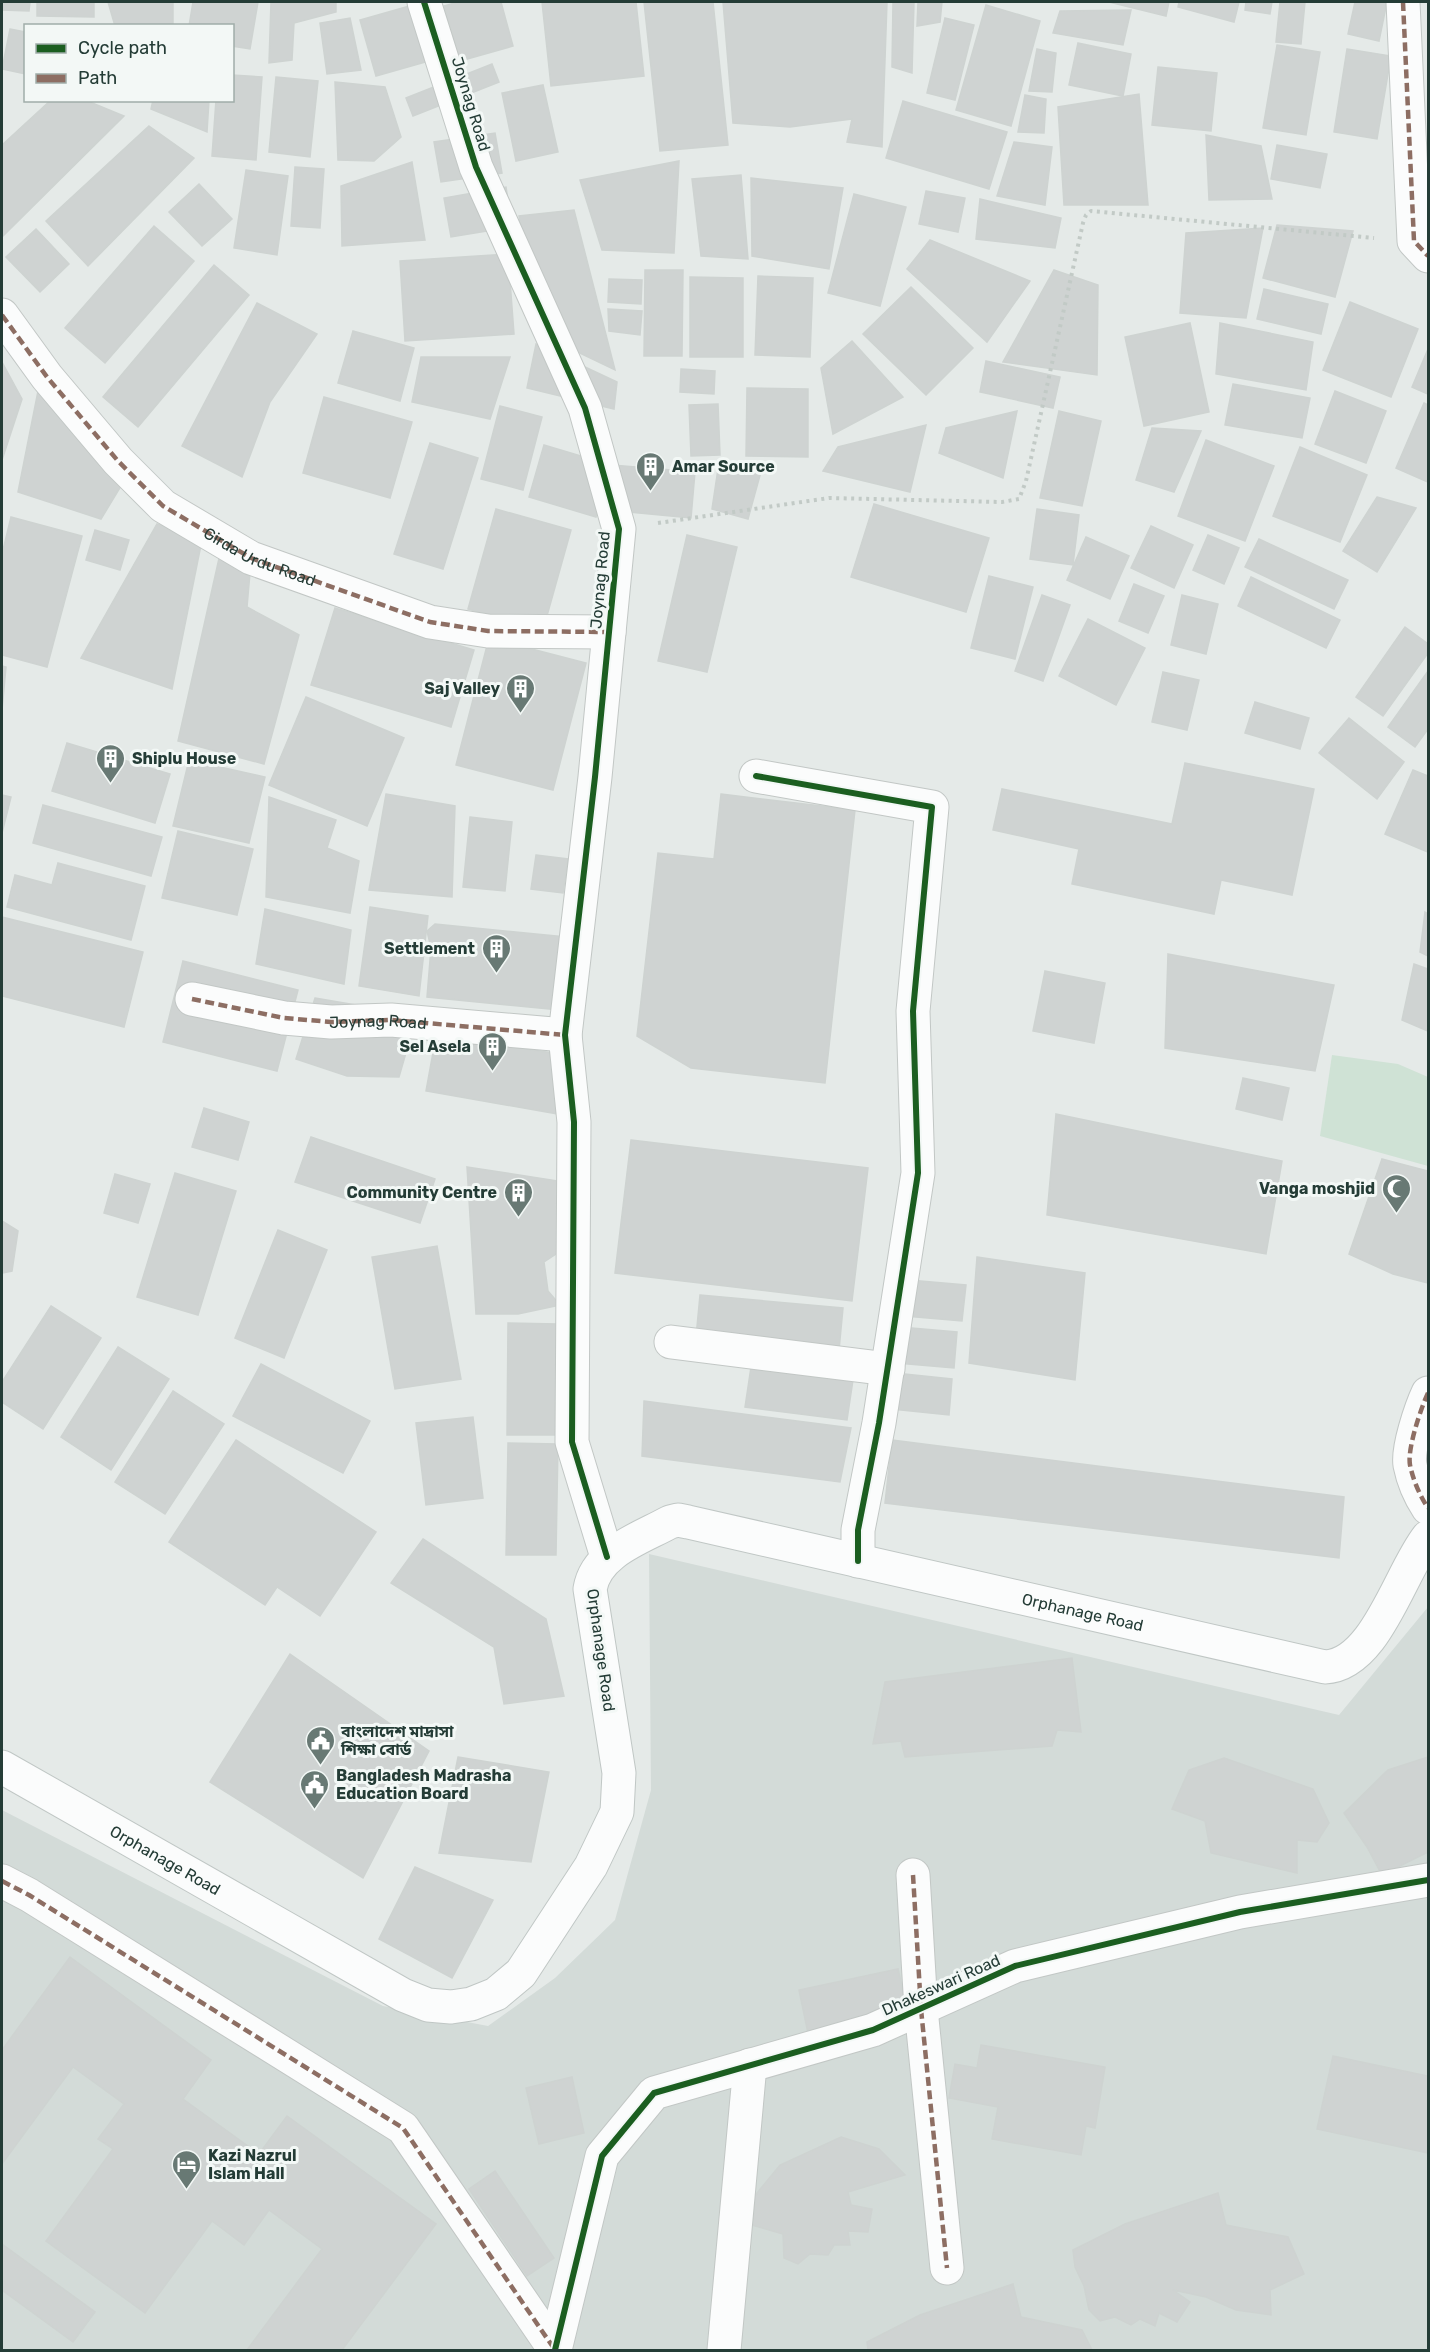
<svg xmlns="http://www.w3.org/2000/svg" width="1430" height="2352" viewBox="0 0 1430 2352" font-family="Rubik,'Noto Sans Bengali',sans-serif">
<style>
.built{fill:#d3dbd8}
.green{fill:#cfe2d5}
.building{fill:#cfd3d2;stroke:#ced3d1;stroke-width:1.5}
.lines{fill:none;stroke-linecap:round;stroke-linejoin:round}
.street-casing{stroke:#c2c7c5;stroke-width:35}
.secondary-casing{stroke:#c0c7c5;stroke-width:35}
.path{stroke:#c2cac6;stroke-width:4;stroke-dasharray:3 4.5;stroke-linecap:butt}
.street{stroke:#fbfcfc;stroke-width:33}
.secondary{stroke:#fbfcfc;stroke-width:33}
.quiet{stroke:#8d6e63;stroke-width:4.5;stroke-dasharray:9 4.5;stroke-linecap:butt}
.cycleway-casing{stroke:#f3f8f6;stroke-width:10}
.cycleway{stroke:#1b5e20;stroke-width:6}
.labels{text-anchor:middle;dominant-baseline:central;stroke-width:6;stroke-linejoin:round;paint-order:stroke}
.street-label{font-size:16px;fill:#243c36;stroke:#f3f8f6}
.poi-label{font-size:16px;font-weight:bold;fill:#243c36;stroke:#f3f8f6;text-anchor:start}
</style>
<rect width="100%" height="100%" fill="#e5eae8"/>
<!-- built -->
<polygon class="built" points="649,1554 1339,1715 1428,1607 1428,2350 2,2350 2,1810 383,2006 488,2026 555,1978 615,1920 651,1790"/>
<!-- green -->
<polygon class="green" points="1332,1055 1398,1064 1428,1077 1428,1166 1320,1136"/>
<!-- building -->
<g class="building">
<polygon points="2,2 30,2 29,11 2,10"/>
<polygon points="37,2 94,2 94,17 37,16"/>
<polygon points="108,2 173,2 173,26 115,26"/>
<polygon points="193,2 258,2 250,49 232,46 232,26 189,26"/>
<polygon points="271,2 336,2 336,12 294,23 292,60 269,63"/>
<polygon points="458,2 501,2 513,46 460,61 444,6"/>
<polygon points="542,2 636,2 644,76 551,86"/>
<polygon points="644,2 713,2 728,145 660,151"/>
<polygon points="723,2 887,2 882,147 847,142 852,119 790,127 733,123"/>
<polygon points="893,2 914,2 912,73 892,67"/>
<polygon points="918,2 942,2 940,22 917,26"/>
<polygon points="1109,2 1169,2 1166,16"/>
<polygon points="1179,2 1239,2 1234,22 1178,7"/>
<polygon points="1246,2 1272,2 1270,14 1245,10"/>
<polygon points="1280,2 1305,2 1301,44 1276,42"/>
<polygon points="1355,2 1387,2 1379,41 1348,34"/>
<polygon points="413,5 429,61 376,76 360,20"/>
<polygon points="986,5 1040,21 1011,126 956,110"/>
<polygon points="1131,10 1123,45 1053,33 1060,11"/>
<polygon points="350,18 361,70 327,74 320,23"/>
<polygon points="945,18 974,25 955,100 927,93"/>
<polygon points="10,29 26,32 26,74 2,69"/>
<polygon points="1078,43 1131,54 1123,96 1069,85"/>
<polygon points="1277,45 1320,52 1306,135 1263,128"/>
<polygon points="1037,49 1056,53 1052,92 1029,91"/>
<polygon points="1347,49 1391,56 1377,139 1334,132"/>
<polygon points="492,64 499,82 413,116 406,98"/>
<polygon points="1158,67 1217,73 1211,131 1152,125"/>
<polygon points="232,75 262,77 256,160 212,156 216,100 232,100"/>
<polygon points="276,77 318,81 310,157 269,152"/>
<polygon points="335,82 385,87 401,137 374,161 338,160"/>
<polygon points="543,85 558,152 516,161 502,93"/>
<polygon points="1139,94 1148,205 1064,205 1058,107"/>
<polygon points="1025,95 1046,99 1044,133 1018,132"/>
<polygon points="51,100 85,100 124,116 2,237 2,145"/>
<polygon points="153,100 209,100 207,132 151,109"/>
<polygon points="903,101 1007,132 989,189 886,158"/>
<polygon points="149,126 194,158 88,266 46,221"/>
<polygon points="495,133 502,173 441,182 434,142"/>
<polygon points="1206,135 1261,146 1272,199 1209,200"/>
<polygon points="1014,142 1052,147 1045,205 997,196"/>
<polygon points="1277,145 1327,154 1320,188 1271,179"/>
<polygon points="679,161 674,253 602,250 580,180"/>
<polygon points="412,162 425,240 342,246 341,186"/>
<polygon points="295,167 324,169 320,228 291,226"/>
<polygon points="246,170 288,176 277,255 234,248"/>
<polygon points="741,175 748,259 701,256 692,179"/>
<polygon points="751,178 843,188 829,269 752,256"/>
<polygon points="199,184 232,219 202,246 169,212"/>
<polygon points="506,187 512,227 451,237 444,198"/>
<polygon points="926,191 965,198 958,232 919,224"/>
<polygon points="854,194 906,207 880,306 828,293"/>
<polygon points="980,199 1061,218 1055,248 976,239"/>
<polygon points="574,210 615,370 538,333 519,216"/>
<polygon points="1277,225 1353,231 1335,297 1263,278"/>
<polygon points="154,226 194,261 105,363 65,328"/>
<polygon points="1263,228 1246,318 1180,313 1186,233"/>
<polygon points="36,229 69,264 40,292 6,257"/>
<polygon points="930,240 1030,281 987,342 907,269"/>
<polygon points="508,254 514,334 405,341 400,261"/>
<polygon points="214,265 249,295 138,427 103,397"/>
<polygon points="645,270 683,270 682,356 644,356"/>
<polygon points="1054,270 1098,285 1097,375 1003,362"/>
<polygon points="758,276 813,278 810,357 755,355"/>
<polygon points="690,277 743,278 743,357 690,357"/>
<polygon points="609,279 642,280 641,304 608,302"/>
<polygon points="911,287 973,348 926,395 863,334"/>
<polygon points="1264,289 1328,304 1321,334 1257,319"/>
<polygon points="1350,302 1418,329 1391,397 1323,370"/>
<polygon points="257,303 317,334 270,402 242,477 182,446"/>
<polygon points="608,309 642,311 640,335 609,331"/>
<polygon points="1190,323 1209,412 1144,426 1125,337"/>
<polygon points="1220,323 1313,342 1306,390 1216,374"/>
<polygon points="353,331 414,348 400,401 338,383"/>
<polygon points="852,341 903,397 833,434 821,368"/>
<polygon points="536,344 617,382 614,409 527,388"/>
<polygon points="1428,349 1428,394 1412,387"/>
<polygon points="421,357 510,357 490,419 412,402"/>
<polygon points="986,361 1060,377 1053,408 980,392"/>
<polygon points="2,362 22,399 2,460"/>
<polygon points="681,369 715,371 714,394 680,392"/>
<polygon points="40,381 132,468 101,519 18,492"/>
<polygon points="1233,384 1310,398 1302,438 1225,425"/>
<polygon points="747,388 808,389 808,457 746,456"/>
<polygon points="1335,391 1386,411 1366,463 1315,444"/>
<polygon points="324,397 412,422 390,498 303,473"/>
<polygon points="1424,403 1428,405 1428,482 1396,468"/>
<polygon points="718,404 720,455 691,456 689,405"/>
<polygon points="500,406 542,417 523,490 481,479"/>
<polygon points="1017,411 1003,478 939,453 946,428"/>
<polygon points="1059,411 1101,421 1082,506 1040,498"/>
<polygon points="926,425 910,492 823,471 838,447"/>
<polygon points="1152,428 1201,431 1174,492 1136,480"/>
<polygon points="1206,440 1274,466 1245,541 1178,516"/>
<polygon points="430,443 478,458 443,569 394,554"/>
<polygon points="544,445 611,465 596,517 529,497"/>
<polygon points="1300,447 1367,475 1340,542 1273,516"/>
<polygon points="612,465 695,472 691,518 608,510"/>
<polygon points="762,468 748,519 712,509 718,469"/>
<polygon points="1377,497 1416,508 1377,572 1343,551"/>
<polygon points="874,504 989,538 966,612 851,577"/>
<polygon points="496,509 571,530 543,630 468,609"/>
<polygon points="1037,509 1079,515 1073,565 1030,559"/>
<polygon points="11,517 82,536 47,667 2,655 2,554"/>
<polygon points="157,524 202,540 172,689 81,658"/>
<polygon points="1151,526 1193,545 1174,588 1131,568"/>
<polygon points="95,530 129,540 120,570 86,560"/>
<polygon points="687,535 737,547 707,672 658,661"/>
<polygon points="1208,535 1239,548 1224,584 1193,570"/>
<polygon points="1086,537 1129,556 1110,599 1067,580"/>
<polygon points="1259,539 1348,580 1334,609 1245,567"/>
<polygon points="220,554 250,573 247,607 299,635 264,764 178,741"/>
<polygon points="989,576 1033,587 1015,659 971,648"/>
<polygon points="1251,577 1340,620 1326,648 1238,606"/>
<polygon points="1134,584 1164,596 1148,633 1119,621"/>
<polygon points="1042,595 1070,605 1043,681 1015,671"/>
<polygon points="1182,595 1218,604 1206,654 1171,645"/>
<polygon points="335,608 474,650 451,727 311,685"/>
<polygon points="1088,619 1145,648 1116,705 1059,676"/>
<polygon points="1405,627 1428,644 1428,653 1383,716 1356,697"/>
<polygon points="489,638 586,663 553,790 456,765"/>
<polygon points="2,666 6,667 2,710"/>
<polygon points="1428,671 1428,729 1415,747 1388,727"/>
<polygon points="1163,672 1199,680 1187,730 1152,722"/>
<polygon points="306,697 404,738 367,826 269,785"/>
<polygon points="1255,702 1309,718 1300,749 1245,733"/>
<polygon points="1349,718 1404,762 1377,799 1319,753"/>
<polygon points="67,743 170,774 155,823 52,791"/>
<polygon points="189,760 265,777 249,843 173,826"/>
<polygon points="1185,763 1314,789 1292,895 1221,880 1214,914 1072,884 1079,849 993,830 1002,789 1172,824"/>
<polygon points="1413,770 1428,776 1428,852 1385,834"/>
<polygon points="386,794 455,806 452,897 369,890"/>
<polygon points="721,794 855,810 825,1083 691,1068 637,1036 658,853 714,859"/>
<polygon points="2,795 11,797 2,833"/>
<polygon points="269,797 336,820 327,848 359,861 350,913 266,897"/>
<polygon points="43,805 162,837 151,876 33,843"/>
<polygon points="470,817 512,822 505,891 463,887"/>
<polygon points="178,831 253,849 237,915 162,898"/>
<polygon points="536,855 568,859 563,893 531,889"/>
<polygon points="58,863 145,886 131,940 7,907 15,875 52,885"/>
<polygon points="370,907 428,916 419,996 359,986"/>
<polygon points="265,909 351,930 344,984 256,964"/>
<polygon points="1425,912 1428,914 1428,956 1420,952"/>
<polygon points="2,917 143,952 124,1027 2,996"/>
<polygon points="435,924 566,937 559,1010 427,997 431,948 427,931"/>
<polygon points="1168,954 1334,985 1315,1071 1165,1048"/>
<polygon points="183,961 298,990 277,1071 163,1042"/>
<polygon points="1414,964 1428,969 1428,1031 1402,1020"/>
<polygon points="1045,971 1105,983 1094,1043 1033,1031"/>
<polygon points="315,998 391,1011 412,1032 399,1077 347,1076 296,1059"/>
<polygon points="436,1036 553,1053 558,1114 426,1091"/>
<polygon points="1243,1078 1289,1088 1282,1120 1236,1109"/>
<polygon points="204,1108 249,1122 238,1160 192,1147"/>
<polygon points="1056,1114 1282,1161 1266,1254 1047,1215"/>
<polygon points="311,1137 435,1179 420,1223 295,1182"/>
<polygon points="631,1140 868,1168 852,1301 615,1273"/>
<polygon points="1382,1159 1428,1171 1428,1283 1393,1274 1349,1254"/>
<polygon points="467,1167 571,1183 559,1252 544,1262 548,1291 560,1305 518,1314 476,1314"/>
<polygon points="175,1173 236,1191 198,1315 137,1297"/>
<polygon points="115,1174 150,1184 138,1223 104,1213"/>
<polygon points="2,1221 18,1231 12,1271 2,1273"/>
<polygon points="278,1230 327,1250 284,1358 235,1338"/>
<polygon points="437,1246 461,1379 395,1389 372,1257"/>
<polygon points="977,1257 1085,1273 1075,1380 969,1363"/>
<polygon points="909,1280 966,1285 962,1321 905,1316"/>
<polygon points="700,1295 843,1308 839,1350 696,1337"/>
<polygon points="51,1306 101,1338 43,1429 2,1402 2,1382"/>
<polygon points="508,1323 558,1324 557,1435 507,1435"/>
<polygon points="900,1327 957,1332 954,1368 897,1363"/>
<polygon points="118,1347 169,1379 111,1470 61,1437"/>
<polygon points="261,1364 370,1421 343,1473 233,1416"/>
<polygon points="751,1367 853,1380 847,1420 745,1407"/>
<polygon points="895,1373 952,1379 949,1415 892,1409"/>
<polygon points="173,1391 224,1424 165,1514 115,1482"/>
<polygon points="644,1401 851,1428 840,1482 642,1456"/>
<polygon points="473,1417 483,1498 426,1505 416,1423"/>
<polygon points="236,1440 376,1532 320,1616 277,1587 265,1605 169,1542"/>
<polygon points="892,1440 1344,1497 1339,1558 885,1503"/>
<polygon points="508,1443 558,1444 556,1555 506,1555"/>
<polygon points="423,1539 546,1619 564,1696 504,1704 494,1647 391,1583"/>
<polygon points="290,1654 429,1751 363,1878 210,1782"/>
<polygon points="1072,1658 1081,1732 1057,1730 1052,1746 905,1757 901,1741 873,1744 885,1682"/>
<polygon points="458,1757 549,1772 531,1862 439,1853"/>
<polygon points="1428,1757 1428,1852 1382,1875 1367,1847 1344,1813 1388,1770"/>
<polygon points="1224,1758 1313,1789 1329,1823 1317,1842 1297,1840 1297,1873 1211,1853 1205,1821 1172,1809 1189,1770"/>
<polygon points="415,1867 493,1900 452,1978 379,1939"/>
<polygon points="70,1957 211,2060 183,2099 259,2154 287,2116 436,2224 342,2350 247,2350 322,2249 269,2210 244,2245 212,2221 145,2313 46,2241 113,2149 98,2139 124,2104 73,2067 2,2164 2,2050"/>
<polygon points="898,1969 908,2012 808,2033 799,1990"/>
<polygon points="981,2045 1105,2067 1095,2128 1086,2126 1081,2155 992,2139 998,2107 949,2098 955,2064 977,2068"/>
<polygon points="1333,2056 1428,2076 1428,2153 1317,2129"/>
<polygon points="572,2077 584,2133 539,2144 526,2088"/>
<polygon points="841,2137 879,2149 905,2175 848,2192 851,2205 872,2209 868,2232 848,2231 850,2245 834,2245 828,2255 810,2254 798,2264 784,2258 783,2234 752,2225 743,2210 780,2165"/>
<polygon points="495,2171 554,2258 527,2276 469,2189"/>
<polygon points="1218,2193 1226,2225 1288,2237 1304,2274 1270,2290 1271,2315 1236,2310 1206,2297 1173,2290 1190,2302 1177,2322 1159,2313 1155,2326 1140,2319 1131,2325 1115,2317 1100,2321 1089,2310 1084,2286 1075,2267 1073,2250 1125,2224"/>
<polygon points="2,2244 95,2312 73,2342 2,2290"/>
<polygon points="1013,2284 1021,2317 1082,2330 1092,2350 868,2350 867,2342 920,2315"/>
</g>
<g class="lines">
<defs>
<g id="street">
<polyline points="424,2 476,167 585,408 619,529 595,777 565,1035 574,1122 572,1442 607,1557"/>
<polyline points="1403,2 1414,241 1428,256"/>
<path id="s1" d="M2,315L47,377L118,461L163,506L251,558L430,622L488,631L609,632"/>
<polyline points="756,776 932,807 913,1011 918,1173 879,1423 858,1530 858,1561"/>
<path id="s2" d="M192,999L284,1018L331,1022L391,1020L565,1035"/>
<polyline points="671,1342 888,1369"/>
<path d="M1428,1393C1421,1408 1407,1449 1410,1465C1413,1480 1420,1496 1428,1508"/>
<polyline points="913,1875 921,2009 947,2268"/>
<polyline points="2,1881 29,1895 403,2128 555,2350"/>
<polyline points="555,2350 602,2156 654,2093 873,2030 1015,1966 1240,1912 1428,1880"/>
<polyline points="724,2350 750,2065"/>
</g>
<g id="secondary">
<path id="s3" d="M2,1767L403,1995L428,2005L451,2007L471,2004L496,1994L521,1973L591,1866L617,1812L619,1773L590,1589C596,1552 641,1538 670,1522L678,1520L688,1522L1325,1667C1376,1665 1400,1572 1428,1537"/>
</g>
</defs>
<!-- street casing -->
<use href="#street" class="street-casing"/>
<!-- secondary casing -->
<use href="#secondary" class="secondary-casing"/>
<!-- path -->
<polyline class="path" points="658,523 829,498 1002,502 1019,499 1026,481 1083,223 1086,215 1091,211 1374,238"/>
<!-- street -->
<use href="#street" class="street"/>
<!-- secondary -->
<use href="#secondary" class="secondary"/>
<!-- quiet -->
<g class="quiet">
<polyline points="1403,2 1414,241 1428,256"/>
<polyline points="2,315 47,377 118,461 163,506 251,558 430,622 488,631 609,632"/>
<polyline points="192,999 284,1018 331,1022 391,1020 565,1035"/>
<path d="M1428,1393C1421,1408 1407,1449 1410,1465C1413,1480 1420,1496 1428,1508"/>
<polyline points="913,1875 921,2009 947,2268"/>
<polyline points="2,1881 29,1895 403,2128 555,2350"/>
</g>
<defs>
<g id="cycleway">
<polyline points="424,2 476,167 585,408 619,529 595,777 565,1035 574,1122 572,1442 607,1557"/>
<polyline points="756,776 932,807 913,1011 918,1173 879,1423 858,1530 858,1561"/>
<polyline points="555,2350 602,2156 654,2093 873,2030 1015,1966 1240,1912 1428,1880"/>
</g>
</defs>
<!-- cycleway casing -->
<use href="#cycleway" class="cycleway-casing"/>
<!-- cycleway -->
<use href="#cycleway" class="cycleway"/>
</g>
<!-- icons -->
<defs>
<symbol id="building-pin" viewBox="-11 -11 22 30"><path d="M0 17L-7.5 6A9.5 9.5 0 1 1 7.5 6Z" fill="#687974" stroke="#f3f8f6"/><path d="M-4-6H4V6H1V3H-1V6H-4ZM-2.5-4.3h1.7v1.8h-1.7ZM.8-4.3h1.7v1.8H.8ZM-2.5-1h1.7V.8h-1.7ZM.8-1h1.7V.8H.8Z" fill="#fff"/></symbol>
<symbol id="mosque-pin" viewBox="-11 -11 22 30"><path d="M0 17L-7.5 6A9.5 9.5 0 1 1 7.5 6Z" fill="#687974" stroke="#f3f8f6"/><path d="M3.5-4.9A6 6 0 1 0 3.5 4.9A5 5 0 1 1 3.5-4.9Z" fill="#fff"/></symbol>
<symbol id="civic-pin" viewBox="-11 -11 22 30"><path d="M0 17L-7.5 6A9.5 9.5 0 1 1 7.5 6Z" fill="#687974" stroke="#f3f8f6"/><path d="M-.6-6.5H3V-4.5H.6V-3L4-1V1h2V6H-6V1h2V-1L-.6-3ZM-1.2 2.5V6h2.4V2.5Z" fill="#fff"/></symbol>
<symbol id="hotel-pin" viewBox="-11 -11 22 30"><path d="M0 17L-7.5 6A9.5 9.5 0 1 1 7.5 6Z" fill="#687974" stroke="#f3f8f6"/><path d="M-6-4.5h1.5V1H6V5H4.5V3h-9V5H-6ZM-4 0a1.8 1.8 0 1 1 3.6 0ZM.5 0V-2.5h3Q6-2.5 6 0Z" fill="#fff"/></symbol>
</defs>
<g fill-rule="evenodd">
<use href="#building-pin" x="634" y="450" width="33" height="45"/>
<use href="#building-pin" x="504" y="672" width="33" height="45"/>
<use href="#building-pin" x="94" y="742" width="33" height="45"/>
<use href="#building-pin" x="480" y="932" width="33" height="45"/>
<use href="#building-pin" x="476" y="1030" width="33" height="45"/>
<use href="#mosque-pin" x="1380" y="1172" width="33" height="45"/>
<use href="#building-pin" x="502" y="1176" width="33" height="45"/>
<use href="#civic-pin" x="304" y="1724" width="33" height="45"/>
<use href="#civic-pin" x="298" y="1768" width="33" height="45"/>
<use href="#hotel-pin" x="170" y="2148" width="33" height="45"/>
</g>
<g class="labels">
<!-- street labels -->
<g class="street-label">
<text transform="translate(471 104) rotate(73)">Joynag Road</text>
<text stroke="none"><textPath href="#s1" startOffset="360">Girda Urdu Road</textPath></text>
<text transform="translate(600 580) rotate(-85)">Joynag Road</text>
<text stroke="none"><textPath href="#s2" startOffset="188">Joynag Road</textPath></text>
<text stroke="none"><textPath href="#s3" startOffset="1536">Orphanage Road</textPath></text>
<text transform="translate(601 1650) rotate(82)">Orphanage Road</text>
<text stroke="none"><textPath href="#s3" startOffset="188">Orphanage Road</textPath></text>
<text transform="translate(941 1985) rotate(-24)">Dhakeswari Road</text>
</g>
<!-- poi labels -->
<g class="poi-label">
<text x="672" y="466">Amar Source</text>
<text x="500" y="688" text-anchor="end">Saj Valley</text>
<text x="132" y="758">Shiplu House</text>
<text x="475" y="948" text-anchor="end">Settlement</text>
<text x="471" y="1046" text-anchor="end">Sel Asela</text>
<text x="1375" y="1188" text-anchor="end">Vanga moshjid</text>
<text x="497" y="1192" text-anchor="end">Community Centre</text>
<text x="341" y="1731">বাংলাদেশ মাদ্রাসা<tspan x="341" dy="18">শিক্ষা বোর্ড</tspan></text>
<text x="336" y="1775">Bangladesh Madrasha<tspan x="336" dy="18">Education Board</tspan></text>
<text x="208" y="2155">Kazi Nazrul<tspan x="208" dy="18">Islam Hall</tspan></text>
</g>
</g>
<!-- border -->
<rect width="1430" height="2352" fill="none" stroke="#243c36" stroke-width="6"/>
<!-- legend -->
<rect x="24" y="24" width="210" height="78" fill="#f3f8f6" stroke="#a0ada9" stroke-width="1.5"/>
<rect x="36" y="44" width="30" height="9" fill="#1b5e20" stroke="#a0ada9" stroke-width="1.5"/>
<text x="78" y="54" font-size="18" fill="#243c36">Cycle path</text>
<rect x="36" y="74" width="30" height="9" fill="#8d6e63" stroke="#a0ada9" stroke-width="1.5"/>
<text x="78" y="84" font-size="18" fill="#243c36">Path</text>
</svg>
